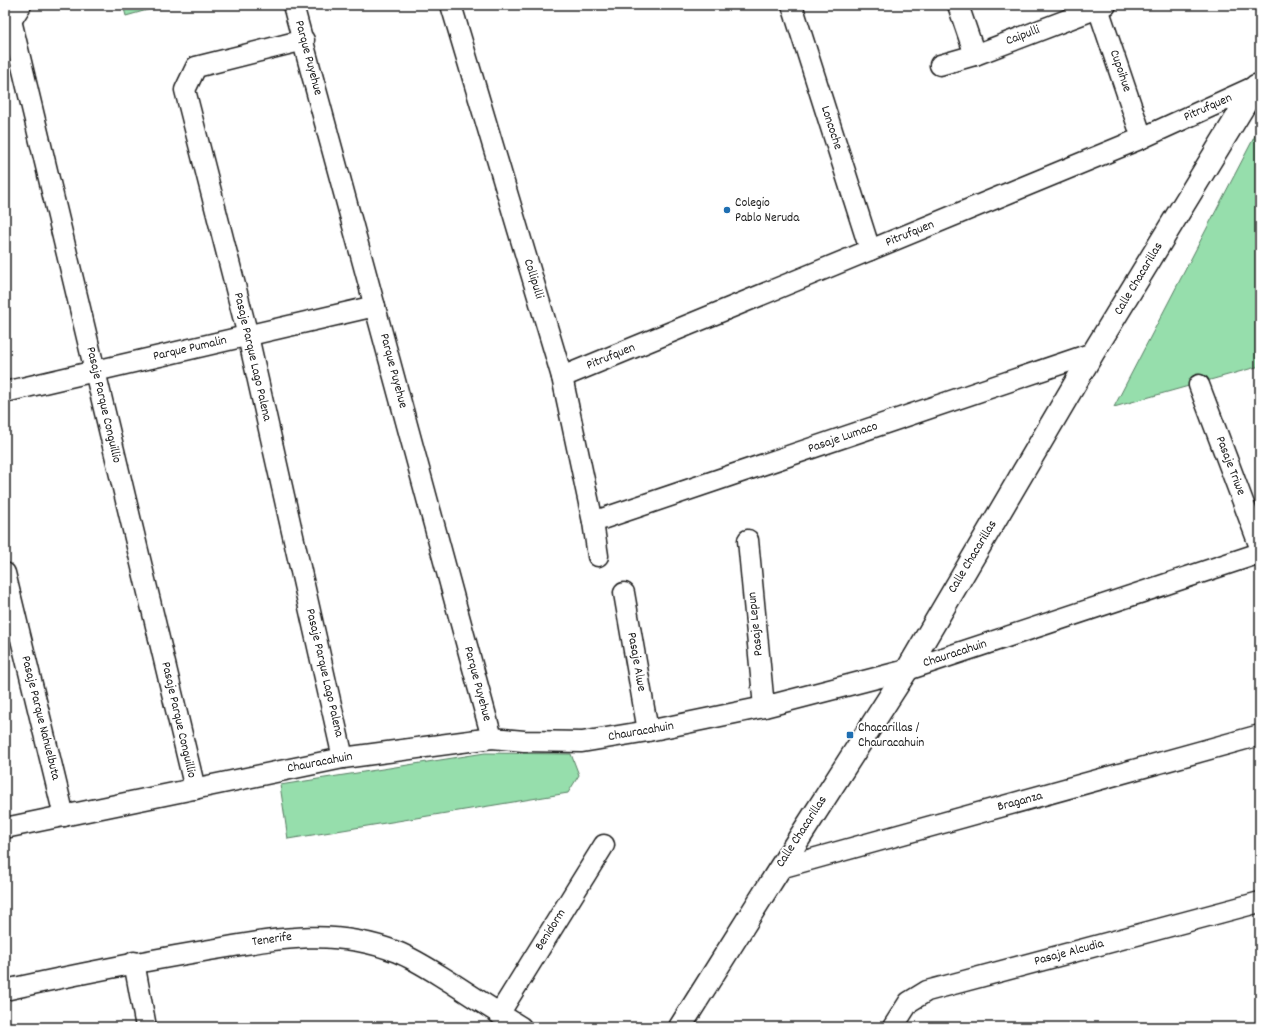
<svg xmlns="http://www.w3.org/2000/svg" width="1265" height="1032" viewBox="0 0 1265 1032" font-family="Dekko,sans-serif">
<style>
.green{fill:#96deac;stroke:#597d64}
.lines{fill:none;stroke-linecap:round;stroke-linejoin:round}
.minor-casing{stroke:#1c1c1c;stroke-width:23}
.tertiary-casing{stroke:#1c1c1c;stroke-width:25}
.minor{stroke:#fff;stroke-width:20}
.tertiary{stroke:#fff;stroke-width:22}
.poi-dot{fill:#1f6fb2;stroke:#fff;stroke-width:1.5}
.labels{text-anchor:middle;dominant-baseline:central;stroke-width:3.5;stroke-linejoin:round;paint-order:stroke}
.street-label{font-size:13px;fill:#1c1c1c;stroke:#fff}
.poi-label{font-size:13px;fill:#1c1c1c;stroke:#fff;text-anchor:start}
</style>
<rect width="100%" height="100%" fill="#fff"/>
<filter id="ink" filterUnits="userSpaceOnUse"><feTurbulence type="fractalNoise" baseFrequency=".025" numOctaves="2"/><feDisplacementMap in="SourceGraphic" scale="8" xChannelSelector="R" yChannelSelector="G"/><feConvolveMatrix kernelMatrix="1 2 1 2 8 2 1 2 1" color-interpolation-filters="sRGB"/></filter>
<g filter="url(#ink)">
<!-- green -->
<g class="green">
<polygon points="123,5 165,5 126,16"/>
<polygon points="1260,126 1260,366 1114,407"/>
<polygon points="485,753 571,754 579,775 568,793 288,839 280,785"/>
</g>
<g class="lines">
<defs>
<g id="minor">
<polyline points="293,5 492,738"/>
<polyline points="451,5 562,377 593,522 598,556"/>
<polyline points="792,5 870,250"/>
<polyline points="958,5 975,55"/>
<polyline points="1097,5 1142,138"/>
<polyline points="11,20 195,789"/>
<polyline points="5,30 21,5"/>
<polyline points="304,40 196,67 185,90 248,336 343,758"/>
<polyline points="940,65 975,55 1106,5"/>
<polyline points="562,377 1142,138 1256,86"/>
<polyline points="1199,385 1260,547"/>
<polyline points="5,392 375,306"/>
<polyline points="593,522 1093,353"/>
<polyline points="748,540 764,707"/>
<polyline points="5,573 64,816"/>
<polyline points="624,593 648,731"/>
<polyline points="5,828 343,758 492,738 524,741 582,742 648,731 764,707 907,670 1260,553"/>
<polyline points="780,868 1260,735"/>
<polyline points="134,962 146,1027"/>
<path d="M5,990C69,976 133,963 198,952C266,941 329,925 397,952C417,960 434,972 452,983C475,998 498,1013 521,1027"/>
<polyline points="499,1014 604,845"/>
<polyline points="893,1027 909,1002 927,991 1260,902"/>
</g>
<polyline id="tertiary" points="680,1027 780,868 907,670 1093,353 1256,86 1260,85"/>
</defs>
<!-- minor casing -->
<use href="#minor" class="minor-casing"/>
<!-- tertiary casing -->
<use href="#tertiary" class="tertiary-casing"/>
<!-- minor -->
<use href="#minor" class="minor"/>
<!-- tertiary -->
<use href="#tertiary" class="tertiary"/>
</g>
</g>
<!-- markers -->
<g class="poi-dot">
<circle cx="727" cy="210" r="4"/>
<rect x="846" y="731" width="8" height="8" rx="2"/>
</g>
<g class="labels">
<!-- street labels -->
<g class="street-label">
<text transform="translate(1023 36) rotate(-21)">Caipulli</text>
<text transform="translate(308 58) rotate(75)">Parque Puyehue</text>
<text transform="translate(1120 71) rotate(71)">Cupoihue</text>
<text transform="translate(1208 108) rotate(-24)">Pitrufquen</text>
<text transform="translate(831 128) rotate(72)">Loncoche</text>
<text transform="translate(910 234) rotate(-22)">Pitrufquen</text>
<text transform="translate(533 279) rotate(73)">Collipulli</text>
<text transform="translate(1139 279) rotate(-59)">Calle Chacarillas</text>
<text transform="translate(190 349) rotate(-13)">Parque Pumalin</text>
<text transform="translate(252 357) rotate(77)">Pasaje Parque Lago Palena</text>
<text transform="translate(611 357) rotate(-22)">Pitrufquen</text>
<text transform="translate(393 371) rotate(75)">Parque Puyehue</text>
<text transform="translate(103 405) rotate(77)">Pasaje Parque Conguillio</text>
<text transform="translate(843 438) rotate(-19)">Pasaje Lumaco</text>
<text transform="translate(1230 466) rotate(69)">Pasaje Triwe</text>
<text transform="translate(973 557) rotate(-59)">Calle Chacarillas</text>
<text transform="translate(756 624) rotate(-96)">Pasaje Lepun</text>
<text transform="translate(955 654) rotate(-18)">Chauracahuin</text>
<text transform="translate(636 662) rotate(80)">Pasaje Alwe</text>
<text transform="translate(324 673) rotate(77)">Pasaje Parque Lago Palena</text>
<text transform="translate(477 684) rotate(75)">Parque Puyehue</text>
<text transform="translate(40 718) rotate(76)">Pasaje Parque Nahuelbuta</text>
<text transform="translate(178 720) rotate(77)">Pasaje Parque Conguillio</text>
<text transform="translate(641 732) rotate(-10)">Chauracahuin</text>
<text transform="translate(320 763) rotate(-11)">Chauracahuin</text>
<text transform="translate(1020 802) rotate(-15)">Braganza</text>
<text transform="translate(802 832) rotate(-57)">Calle Chacarillas</text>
<text transform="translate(551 930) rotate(-58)">Benidorm</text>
<text transform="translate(272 940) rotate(-8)">Tenerife</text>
<text transform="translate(1069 953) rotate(-15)">Pasaje Alcudia</text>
</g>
<!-- poi labels -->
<g class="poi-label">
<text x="735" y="203">Colegio<tspan x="735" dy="15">Pablo Neruda</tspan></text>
<text x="858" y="728">Chacarillas /<tspan x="858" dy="15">Chauracahuin</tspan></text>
</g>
</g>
<!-- margin -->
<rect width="1265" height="1032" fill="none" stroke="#fff" stroke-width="20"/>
<rect x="10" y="10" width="1245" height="1012" fill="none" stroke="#1c1c1c" stroke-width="1.5" filter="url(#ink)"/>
</svg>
